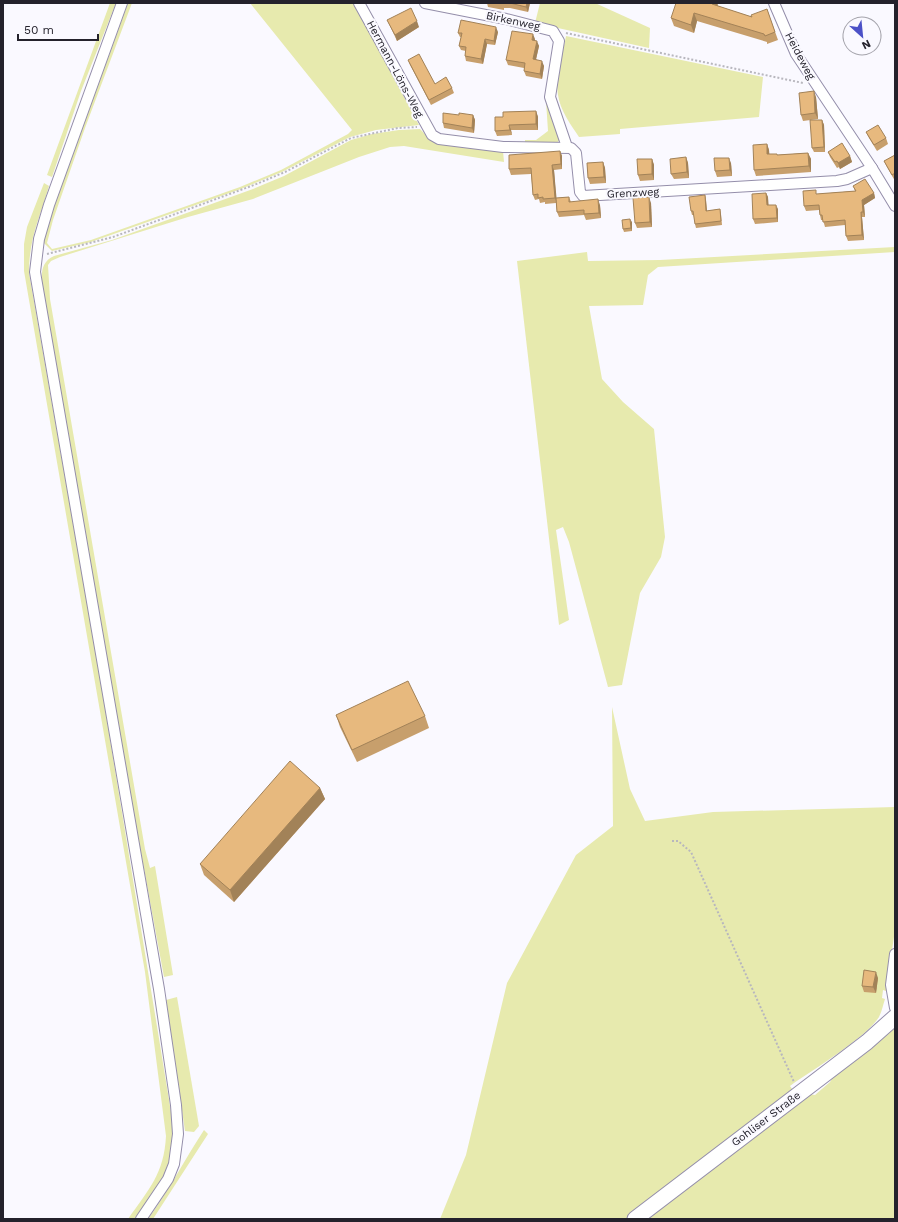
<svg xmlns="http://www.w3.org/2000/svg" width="898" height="1222" viewBox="0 0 898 1222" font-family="'Work Sans',sans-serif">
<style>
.green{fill:#e7eaae}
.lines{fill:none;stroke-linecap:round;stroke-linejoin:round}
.minor-casing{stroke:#948eaa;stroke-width:12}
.secondary-casing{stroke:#948eaa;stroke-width:17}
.path{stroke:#b8b7be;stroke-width:2;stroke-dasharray:2 2;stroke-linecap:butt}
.minor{stroke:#fff;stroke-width:10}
.secondary{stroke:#fff;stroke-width:15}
.wall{fill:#c79f6c}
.shaded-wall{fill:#a28258}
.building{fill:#e7b97e;stroke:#a28258}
.labels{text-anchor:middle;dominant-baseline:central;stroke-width:4;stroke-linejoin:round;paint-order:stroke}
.street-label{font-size:11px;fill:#24222c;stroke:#faf9ff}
</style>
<rect width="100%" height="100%" fill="#faf9ff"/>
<!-- green -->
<g class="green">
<polygon points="110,3 116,3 81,91 52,177 47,175"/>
<polygon points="128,3 132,3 85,128 53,220 47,243 52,249 91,240 240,187 281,170 348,134 352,130 250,3 354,3 419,125 376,130 350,137 282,172 241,189 91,242 52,251 43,242 47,226"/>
<polygon points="540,3 595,3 650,28 649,48 535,23"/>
<path d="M566,36L763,77L759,117L620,129V134L579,137C571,125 560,110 558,95C555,78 563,53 566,36Z"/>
<polygon points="546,101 561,138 556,144 525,143 525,140 536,140 548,131"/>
<path d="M420,129L429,138L503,151L504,162L404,146L390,147L359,157L253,199L188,217L60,257L51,261L48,265L50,299L145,849L150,868L155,866L173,975L164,977L119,734L44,300C43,283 36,264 54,256L112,240L253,189L284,176L351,140L372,134L399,130Z"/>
<path d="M44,183L49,186C40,218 29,237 29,273L98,666L171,1112C172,1128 174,1145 170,1161C164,1182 147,1201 134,1219H128C149,1189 164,1174 166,1136L145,972L24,271V244L27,227Z"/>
<polygon points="895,247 895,252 658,267 648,275 643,305 589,306 602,379 623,402 654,429 665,537 661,557 640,593 622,685 608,687 569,542 563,527 556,530 569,620 559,625 517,261 587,252 588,261 660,260"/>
<path d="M612,707L630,789L645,821L713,812L895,807V930L886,991L883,990L882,998L885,999C883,1005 882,1011 879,1017C866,1038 812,1070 790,1086L793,1090L791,1094L627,1219H440L466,1155L507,983L576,855L613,826Z"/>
<polygon points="177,997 199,1126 194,1132 185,1131 166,1000"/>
<polygon points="895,1025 895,1219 642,1219 808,1094 815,1095 830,1082 837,1071"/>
<path d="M204,1130L208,1134L153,1219H148C169,1190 185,1159 204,1130Z"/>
</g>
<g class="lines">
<defs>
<g id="minor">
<polyline points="122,3 49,205 39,239 35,272 159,989 176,1105 178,1134 174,1164 168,1179 141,1219"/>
<polyline points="359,3 432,135 439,139 503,147 571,148 576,153 580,192 583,196 837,181 847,179 872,168"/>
<polyline points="425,3 506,19 553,31 559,41 550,97 567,147"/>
<polyline points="774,3 796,54 872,168 895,206"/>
<polyline points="895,954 891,985 895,1008"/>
</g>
<polyline id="secondary" points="635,1219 867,1042 895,1017"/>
</defs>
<!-- minor casing -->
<use href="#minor" class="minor-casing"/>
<!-- secondary casing -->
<use href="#secondary" class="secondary-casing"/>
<!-- path -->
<g class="path">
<polyline points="566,33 803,83"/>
<polyline points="47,254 113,237 254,185 285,172 351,138 398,128 417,127"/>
<polyline points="672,841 678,841 691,852 794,1082"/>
</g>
<!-- minor -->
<use href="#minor" class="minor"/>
<!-- secondary -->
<use href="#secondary" class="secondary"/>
</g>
<!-- wall -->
<g class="wall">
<polygon points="487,3 530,3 528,12 510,8 504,8 504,10 488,7"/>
<polygon points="718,5 718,6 752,17 767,9 778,40 767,44 767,42 697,21 694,33 674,26 671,18"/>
<polygon points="387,20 419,27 397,41 390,26"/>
<polygon points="498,32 495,45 487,44 483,64 466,61 465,56 466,51 461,50 459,46 461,37 460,37 458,33"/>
<polygon points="535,39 535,40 539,46 536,59 544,66 542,79 526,76 524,71 524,68 508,65 506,60"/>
<polygon points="408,60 435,84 452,88 454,93 431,105 410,65"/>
<polygon points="816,97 818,119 803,121 801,115"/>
<polygon points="536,111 538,117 538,130 511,130 512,135 497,136 495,131 503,117"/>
<polygon points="459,115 473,115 475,120 474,133 444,128 443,123"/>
<polygon points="822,120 824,125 825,152 814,152 812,148"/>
<polygon points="866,132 886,138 888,144 877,151 869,138"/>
<polygon points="767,144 769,150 769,154 777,154 777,155 808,153 811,159 811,172 756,176 754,170"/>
<polygon points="560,151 562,156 562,169 554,170 556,198 569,197 571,202 600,205 601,218 586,220 584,215 559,217 557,212 556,203 545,204 545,202 540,203 539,199 535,200 533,195 531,174 511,175 509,169"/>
<polygon points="828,152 850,156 852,162 840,169 839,167 837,168 830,157"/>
<polygon points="895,155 895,181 887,167 884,161"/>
<polygon points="686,157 688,163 689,178 674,179 671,174"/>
<polygon points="652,159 654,165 654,180 640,181 638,175"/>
<polygon points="603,162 605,168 606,183 590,184 588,178"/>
<polygon points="731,163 732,176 717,177 715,171"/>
<polygon points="853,186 874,193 875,198 864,205 865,217 862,217 864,240 848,241 846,236 845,225 825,227 823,220 821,220 819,210 806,211 804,206 818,194 855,191"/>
<polygon points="766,193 768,197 768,205 778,209 778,222 755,224 753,219"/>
<polygon points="705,195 706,200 707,211 720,209 721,214 722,225 696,228 695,224 694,215 692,215 691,211"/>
<polygon points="651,203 652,227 637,228 635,223"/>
<polygon points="632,222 632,231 624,232 623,229"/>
<polygon points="336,715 425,716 429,728 357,762 340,727"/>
<polygon points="320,788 325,799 234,902 204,875 200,864"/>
<polygon points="878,978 876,993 864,992 862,986"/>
</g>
<!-- shaded-wall -->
<g class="shaded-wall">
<polygon points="527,3 530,3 528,12 526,7"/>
<polygon points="713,3 717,3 718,5 715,12 712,4"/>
<polygon points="694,13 697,21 694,33 691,25"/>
<polygon points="417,21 419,27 397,41 395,35"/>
<polygon points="496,27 498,32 495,45 494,41"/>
<polygon points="533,34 535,39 534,45 532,40"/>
<polygon points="485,39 487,44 483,64 481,59"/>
<polygon points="537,41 539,46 535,64 533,59"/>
<polygon points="542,61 544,66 542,79 540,74"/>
<polygon points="814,91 816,97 818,119 815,113"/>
<polygon points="536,111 538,117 538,130 536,124"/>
<polygon points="473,115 475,120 474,133 472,128"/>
<polygon points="822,120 824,125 825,152 824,147"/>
<polygon points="509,125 511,130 512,135 510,130"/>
<polygon points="767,144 769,150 770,160 767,154"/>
<polygon points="560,151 562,156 562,169 561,164"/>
<polygon points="808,153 811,159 811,172 809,166"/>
<polygon points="850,156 852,162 840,169 838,163"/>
<polygon points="686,157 688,163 689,178 687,172"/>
<polygon points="729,158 731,163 732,176 730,170"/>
<polygon points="652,159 654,165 654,180 652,174"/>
<polygon points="603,162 605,168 606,183 604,177"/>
<polygon points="552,165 554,170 557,203 555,198"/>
<polygon points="766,193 768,197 769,210 767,205"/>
<polygon points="874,193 875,198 864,205 865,217 863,212 862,200"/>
<polygon points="705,195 706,200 707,215 706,211"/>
<polygon points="649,197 651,203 652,227 650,222"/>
<polygon points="598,199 600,205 601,218 599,213"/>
<polygon points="776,205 778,209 778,222 777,218"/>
<polygon points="861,212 862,217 864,240 862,235"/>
<polygon points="630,219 632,222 632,231 631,228"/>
<polygon points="320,788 325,799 234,902 230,890"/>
<polygon points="876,972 878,978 876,993 873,987"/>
</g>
<!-- building -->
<g class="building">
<polygon points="510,3 527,3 526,7"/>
<polygon points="676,3 713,3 712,4 752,17 751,15 767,9 775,32 765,36 764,34 694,13 691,25 671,18"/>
<polygon points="411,8 417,21 395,35 387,20"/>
<polygon points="461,20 496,27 494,41 485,39 481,59 465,56 466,47 459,46 462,33 458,33"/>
<polygon points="512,31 533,34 532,40 537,41 533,59 542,61 540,74 524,71 525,63 506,60"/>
<polygon points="419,54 435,84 446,77 452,88 429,100 408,60"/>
<polygon points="814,91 815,113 801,115 799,93"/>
<polygon points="536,111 536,124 509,125 510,130 495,131 495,117 503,117 503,112"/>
<polygon points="443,113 459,115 459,113 473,115 472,128 443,123"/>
<polygon points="810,120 822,120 824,147 812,148"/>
<polygon points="878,125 886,138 874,145 866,132"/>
<polygon points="842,143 850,156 838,163 837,161 835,162 828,152"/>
<polygon points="767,144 767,154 777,154 777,155 808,153 809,166 754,170 753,145"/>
<polygon points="560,151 561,164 552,165 555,198 543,199 543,197 538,198 538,194 533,195 531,168 509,169 509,155"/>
<polygon points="895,155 895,173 892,175 884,161"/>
<polygon points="686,157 687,172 671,174 670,159"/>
<polygon points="714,158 729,158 730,170 715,171"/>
<polygon points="637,159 652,159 652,174 638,175"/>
<polygon points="603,162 604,177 588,178 587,163"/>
<polygon points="865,179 874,193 862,200 863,212 861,212 862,235 846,236 845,220 823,222 822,215 820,215 819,205 804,206 803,191 816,190 816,194 856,191 853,186"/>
<polygon points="766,193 767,205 776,205 777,218 753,219 752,194"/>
<polygon points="705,195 706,211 720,209 721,221 695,224 693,211 691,211 689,197"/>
<polygon points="569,197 569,202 598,199 599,213 584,214 584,210 557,212 556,198"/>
<polygon points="649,197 650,222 635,223 633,198"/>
<polygon points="630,219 631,228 623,229 622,220"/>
<polygon points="408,681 425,716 352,750 336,715"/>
<polygon points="290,761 320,788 230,890 200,864"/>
<polygon points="864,970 876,972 873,987 862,986"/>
</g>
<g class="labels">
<!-- street labels -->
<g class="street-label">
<text transform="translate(513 21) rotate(12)">Birkenweg</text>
<text transform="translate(800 56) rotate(62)">Heideweg</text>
<text transform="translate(395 69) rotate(62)">Hermann-Löns-Weg</text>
<text transform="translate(633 193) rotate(-3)">Grenzweg</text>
<text transform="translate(766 1119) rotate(-37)">Gohliser Straße</text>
</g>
</g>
<!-- border -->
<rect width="898" height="1222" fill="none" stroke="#24222c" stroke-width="8"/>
<!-- north arrow -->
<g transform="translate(862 36) rotate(153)"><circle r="19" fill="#faf9ff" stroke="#a4a3ab"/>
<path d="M0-3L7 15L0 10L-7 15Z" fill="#4c51c7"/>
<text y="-6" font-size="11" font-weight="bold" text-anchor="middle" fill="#24222c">N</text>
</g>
<!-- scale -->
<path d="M18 34v6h80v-6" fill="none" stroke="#24222c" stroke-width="2"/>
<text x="24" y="34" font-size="12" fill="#24222c" stroke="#faf9ff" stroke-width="3" paint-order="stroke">50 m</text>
</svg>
